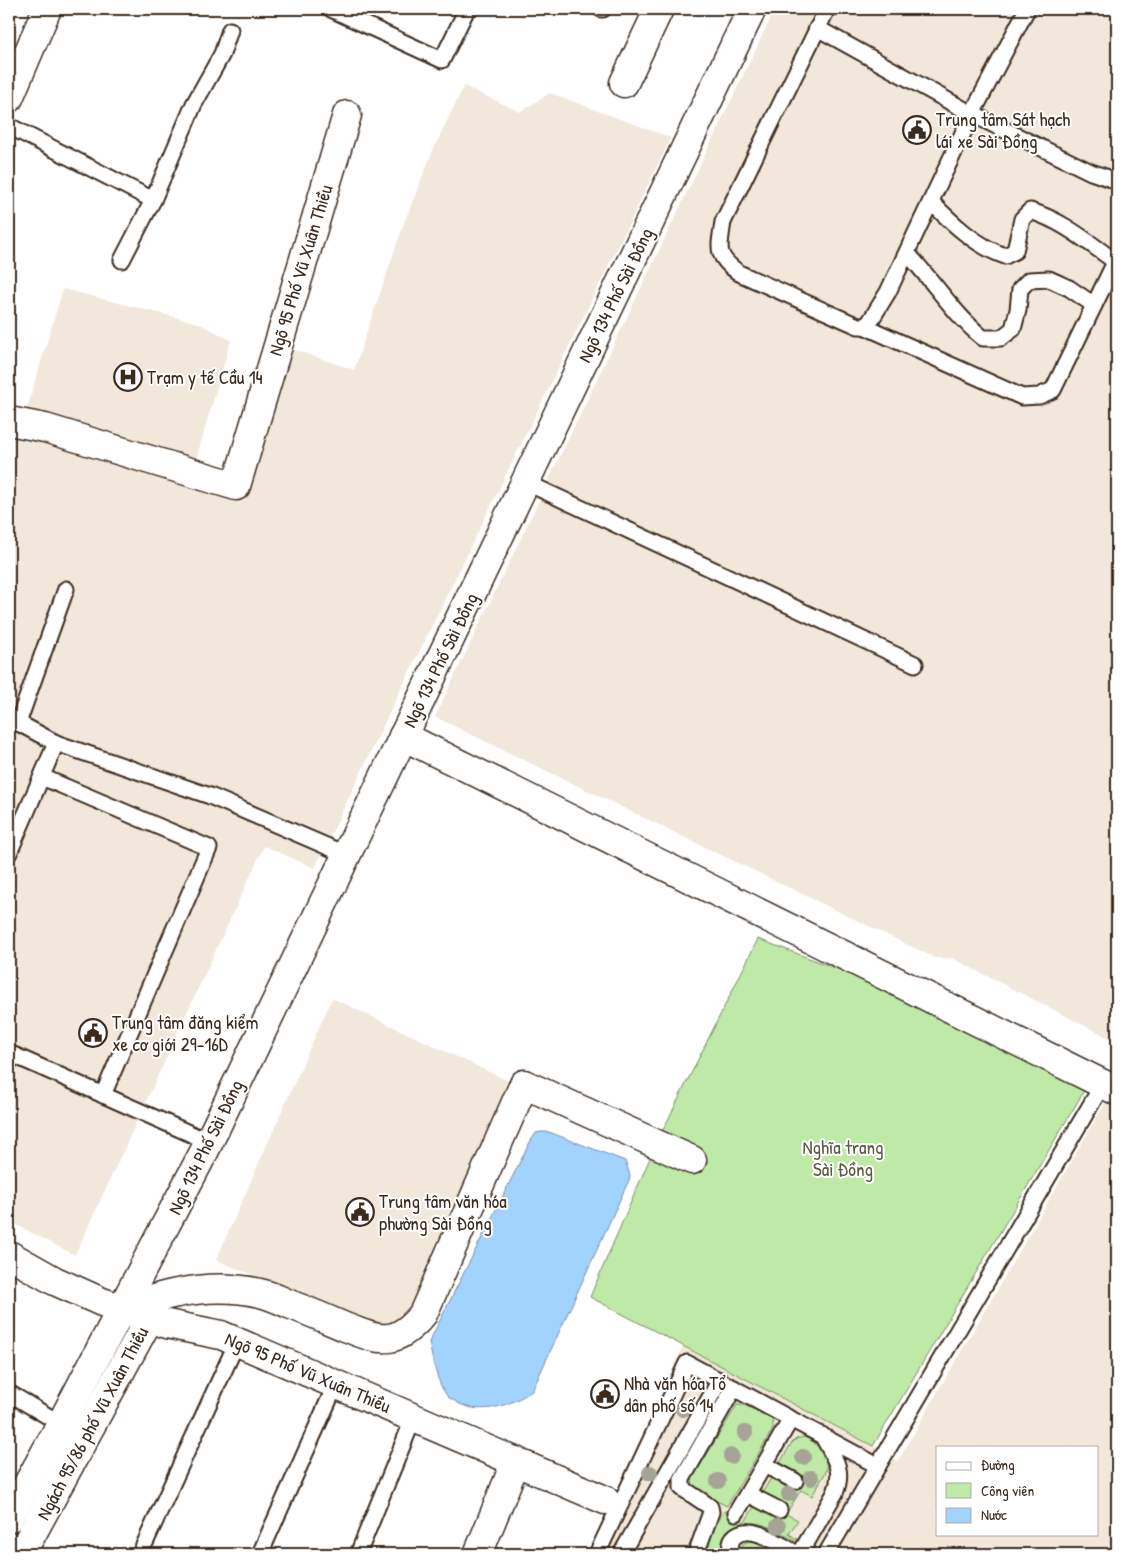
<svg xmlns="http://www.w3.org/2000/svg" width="1126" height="1563" viewBox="0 0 1126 1563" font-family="'Patrick Hand',sans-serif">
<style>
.built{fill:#f1e7da;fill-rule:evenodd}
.green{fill:#bee9a6;stroke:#7c8a62}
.water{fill:#a2d2fe;stroke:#798fa4}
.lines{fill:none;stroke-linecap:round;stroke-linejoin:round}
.service-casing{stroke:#3b2a1e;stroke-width:19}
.minor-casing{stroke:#3b2a1e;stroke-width:31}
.service{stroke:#fff;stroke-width:15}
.minor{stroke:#fff;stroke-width:28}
.tree{fill:#a5a496}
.labels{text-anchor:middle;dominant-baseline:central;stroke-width:4;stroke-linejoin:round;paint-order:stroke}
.poi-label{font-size:19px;fill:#3b2a1e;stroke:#fff;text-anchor:start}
.street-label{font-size:19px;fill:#3b2a1e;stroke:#fff}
.park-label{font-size:19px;fill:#5c5a40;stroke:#fff}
</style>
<rect width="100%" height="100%" fill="#fff"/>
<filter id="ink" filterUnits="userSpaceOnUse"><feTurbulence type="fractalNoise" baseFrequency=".02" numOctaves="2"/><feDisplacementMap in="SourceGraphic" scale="10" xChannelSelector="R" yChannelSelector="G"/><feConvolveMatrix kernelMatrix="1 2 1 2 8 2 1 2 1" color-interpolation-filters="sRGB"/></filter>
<g filter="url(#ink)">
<!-- built -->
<g class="built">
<polygon points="775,9 1117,9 1117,1042 952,958 935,958 435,717"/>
<polygon points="464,86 520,112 550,93 671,138 396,699 315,868 264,846 75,1255 9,1221 9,432 87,457 244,501 292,349 354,370 404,223 434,148"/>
<polygon points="63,289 198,323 231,340 194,466 25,415"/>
<polygon points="332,998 521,1087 418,1312 382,1328 216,1260"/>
<path d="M1105,1103L1117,1109V1554H591L683,1346L873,1446L898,1461ZM937,1447H1097V1534H937Z"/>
</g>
<!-- green -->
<g class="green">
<polygon points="758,939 929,1003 1087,1086 873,1446 590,1297 656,1144"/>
<polygon points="737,1405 744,1405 771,1418 773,1421 773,1429 727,1506 694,1490 693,1486 692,1479"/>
<path d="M804,1437C818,1442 826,1455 827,1470L812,1496L801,1490L786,1514L798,1520L789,1534L801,1541L800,1543C779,1533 749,1509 731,1533C725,1541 722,1545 723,1554H704L711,1534L724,1511L745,1522L791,1444L796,1439Z"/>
<path d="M751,1541L756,1542L776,1554H740C738,1547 743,1542 751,1541Z"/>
</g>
<!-- water -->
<path class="water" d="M541,1132H549L625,1161L630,1175L629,1180L532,1391C511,1405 482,1416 458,1403C455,1401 451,1399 448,1397C437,1384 432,1358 429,1342L530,1142L536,1133Z"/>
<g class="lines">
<defs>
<g id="service">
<polyline points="331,9 442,60 467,9"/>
<polyline points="601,9 603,9"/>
<path d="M827,9L723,222C719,249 715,256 739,273L858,326H864L869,323L888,292L972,114L1027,9"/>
<polyline points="817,28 972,114 1091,172 1117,181"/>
<polyline points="9,126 153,200 122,260"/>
<polyline points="153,200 194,104 222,54 230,30"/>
<path d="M931,202C952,223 976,246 1005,256L1015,251L1022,219L1030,211C1062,220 1089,243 1116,262"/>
<path d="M907,253C933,281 954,314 983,338H1001L1013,329L1018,310L1020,289L1029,280L1049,279L1069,288L1094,305"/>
<polyline points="864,326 1022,397 1039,396 1053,390 1117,258"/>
<polyline points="525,482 915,664"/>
<polyline points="9,718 56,743 210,796 347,855"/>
<polyline points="18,723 66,589"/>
<polyline points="42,777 209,848 103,1095"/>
<polyline points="9,853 56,743"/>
<polyline points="9,1053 209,1142"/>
<polyline points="9,1393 61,1424"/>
<polyline points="765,1465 795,1481"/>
<polyline points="748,1494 779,1510"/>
<polyline points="736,1513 791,1419"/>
<polyline points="140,1554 237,1342"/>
<polyline points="260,1554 336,1384"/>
<polyline points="358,1554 414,1417"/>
<polyline points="597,1554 687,1363 878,1466"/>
<polyline points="621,1554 720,1380"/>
<polyline points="696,1554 711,1512 710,1507 706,1504 682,1488 682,1479 734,1388"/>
<path d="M731,1554C730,1548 730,1540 735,1536C751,1522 782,1546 797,1554"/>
<path d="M800,1554L835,1493C845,1469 833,1456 822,1435"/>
<polyline points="826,1554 1103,1084"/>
</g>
<g id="minor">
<polyline points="624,83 659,9"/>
<polyline points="9,98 47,9"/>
<polyline points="9,421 45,428 236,486 347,115"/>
<polyline points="403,736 1117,1091"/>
<polyline points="9,1255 55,1281 102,1302 167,1324 221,1335 605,1500"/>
<path d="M122,1310C166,1292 214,1282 260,1293C270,1295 280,1300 289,1304C308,1311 326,1319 345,1327C359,1332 374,1340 389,1338C403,1336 414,1325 423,1314L524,1084L692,1160"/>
<polyline points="9,1518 61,1424 205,1150 752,9"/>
<polyline points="21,1554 149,1319"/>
<polyline points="478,1554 516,1461"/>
</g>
</defs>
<!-- service casing -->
<use href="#service" class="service-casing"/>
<!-- minor casing -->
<use href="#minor" class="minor-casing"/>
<!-- service -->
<use href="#service" class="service"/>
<!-- minor -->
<use href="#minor" class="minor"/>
</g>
<!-- trees -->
<g class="tree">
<circle cx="683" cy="1409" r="8"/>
<circle cx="745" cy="1433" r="8"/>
<circle cx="731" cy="1456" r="8"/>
<circle cx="803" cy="1457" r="8"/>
<circle cx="650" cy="1473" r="8"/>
<circle cx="811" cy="1478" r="8"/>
<circle cx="718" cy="1481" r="8"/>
<circle cx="789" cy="1494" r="8"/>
<circle cx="778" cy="1526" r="8"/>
</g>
</g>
<!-- icons -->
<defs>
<symbol id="civic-ring" viewBox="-11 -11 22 22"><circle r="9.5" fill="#fff" stroke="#3b2a1e" stroke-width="1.5"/><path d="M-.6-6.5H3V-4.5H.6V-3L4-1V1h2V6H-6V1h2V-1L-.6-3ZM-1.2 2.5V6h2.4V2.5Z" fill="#3b2a1e"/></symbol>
<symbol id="hospital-ring" viewBox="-11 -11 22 22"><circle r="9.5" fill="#fff" stroke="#3b2a1e" stroke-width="1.5"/><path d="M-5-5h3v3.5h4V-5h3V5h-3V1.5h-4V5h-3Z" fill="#3b2a1e"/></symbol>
</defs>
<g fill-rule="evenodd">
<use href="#civic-ring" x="901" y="114" width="32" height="32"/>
<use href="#hospital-ring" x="112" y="361" width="32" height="32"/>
<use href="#civic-ring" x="77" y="1017" width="32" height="32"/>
<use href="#civic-ring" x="344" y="1196" width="32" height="32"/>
<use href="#civic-ring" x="589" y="1378" width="32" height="32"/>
</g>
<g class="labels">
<!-- poi labels -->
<g class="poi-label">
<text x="936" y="119">Trung tâm Sát hạch<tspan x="936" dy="22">lái xe Sài Đồng</tspan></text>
<text x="147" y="377">Trạm y tế Cầu 14</text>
<text x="112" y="1022">Trung tâm đăng kiểm<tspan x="112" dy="22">xe cơ giới 29-16D</tspan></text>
<text x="379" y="1201">Trung tâm văn hóa<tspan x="379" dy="22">phường Sài Đồng</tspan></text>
<text x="624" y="1383">Nhà văn hóa Tổ<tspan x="624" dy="22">dân phố số 14</tspan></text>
</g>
<!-- street labels -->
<g class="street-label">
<text transform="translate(300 270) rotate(-73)">Ngõ 95 Phố Vũ Xuân Thiều</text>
<text transform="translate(615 295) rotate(-64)">Ngõ 134 Phố Sài Đồng</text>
<text transform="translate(440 660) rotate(-64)">Ngõ 134 Phố Sài Đồng</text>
<text transform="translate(205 1147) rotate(-64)">Ngõ 134 Phố Sài Đồng</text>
<text transform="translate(308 1372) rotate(23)">Ngõ 95 Phố Vũ Xuân Thiều</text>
<text transform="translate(92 1423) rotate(-62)">Ngách 95/86 phố Vũ Xuân Thiều</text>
</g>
<!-- park labels -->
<g class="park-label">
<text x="843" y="1147">Nghĩa trang<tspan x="843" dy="22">Sài Đồng</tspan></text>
</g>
</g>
<!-- margin -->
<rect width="1126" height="1563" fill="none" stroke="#fff" stroke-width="30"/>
<rect x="15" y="15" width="1096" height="1533" fill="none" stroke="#3b2a1e" stroke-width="2" filter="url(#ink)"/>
<!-- legend -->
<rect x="936" y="1446" width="162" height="90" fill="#ffffff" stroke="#b1aaa5"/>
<rect x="946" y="1462" width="25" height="8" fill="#ffffff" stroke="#b1aaa5"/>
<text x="981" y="1470" font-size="15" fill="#3b2a1e">Đường</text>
<rect x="946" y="1483" width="25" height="15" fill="#bee9a6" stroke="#b1aaa5"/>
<text x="981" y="1496" font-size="15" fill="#3b2a1e">Công viên</text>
<rect x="946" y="1508" width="25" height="15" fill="#a2d2fe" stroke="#b1aaa5"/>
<text x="981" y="1520" font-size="15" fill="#3b2a1e">Nước</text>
</svg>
